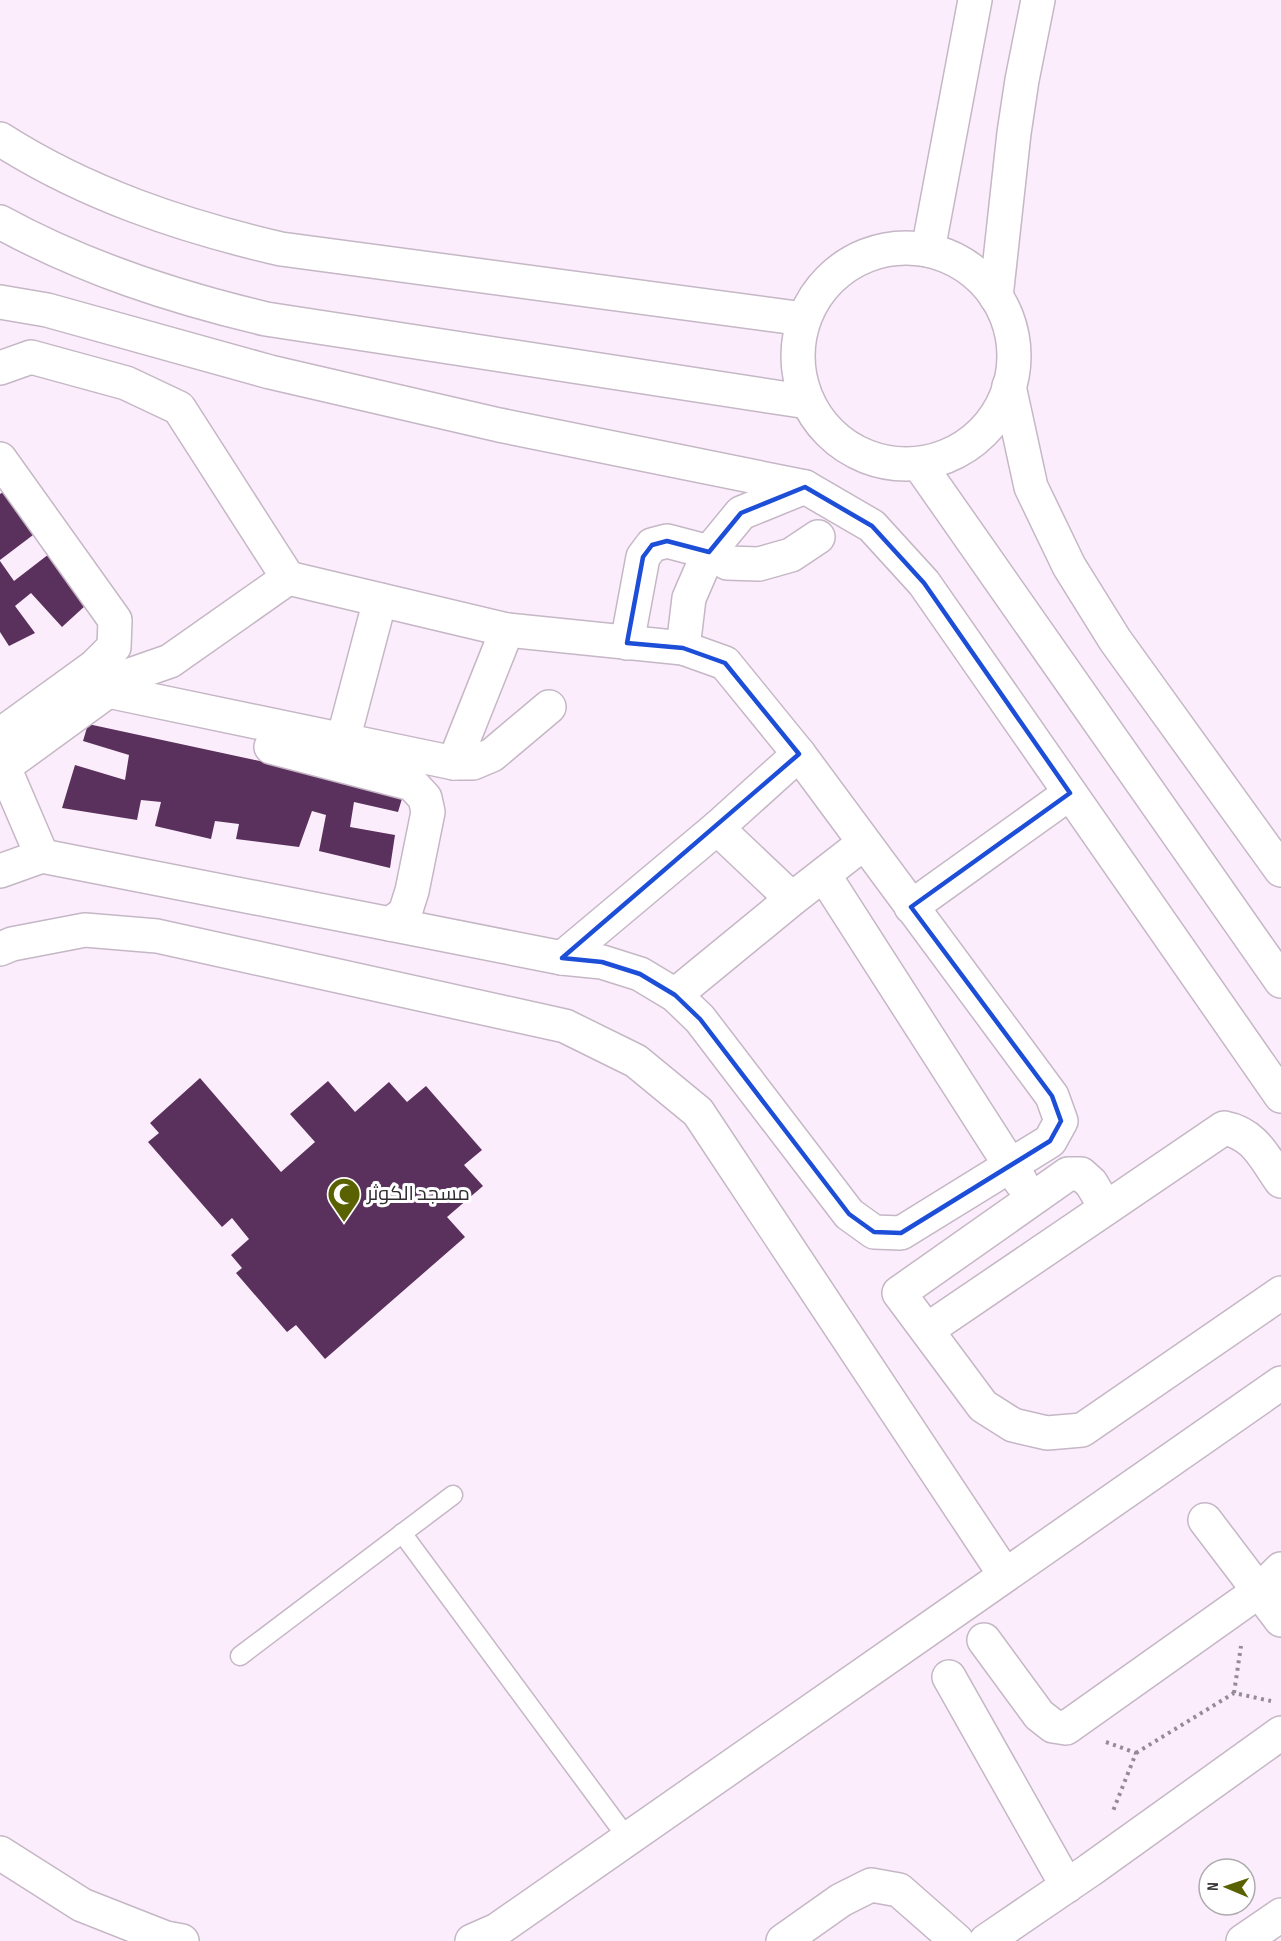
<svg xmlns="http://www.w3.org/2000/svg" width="1281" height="1941" viewBox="0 0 1281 1941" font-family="'Sofia Sans Condensed',Cairo,sans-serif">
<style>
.building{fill:#5a315c}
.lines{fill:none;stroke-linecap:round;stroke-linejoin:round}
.service-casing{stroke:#c5b7c5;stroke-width:21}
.minor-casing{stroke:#c5b7c5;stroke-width:36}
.path{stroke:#958b96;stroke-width:4;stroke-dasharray:3 4.5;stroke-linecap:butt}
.service{stroke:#fff;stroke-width:18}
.minor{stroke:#fff;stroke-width:33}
.marked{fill:none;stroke:#1d4ed8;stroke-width:4.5;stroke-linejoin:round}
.labels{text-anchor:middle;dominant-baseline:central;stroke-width:6;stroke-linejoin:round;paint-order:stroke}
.poi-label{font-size:20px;fill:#322d32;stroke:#fff;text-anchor:start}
</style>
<rect width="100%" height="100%" fill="#fcedfd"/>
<!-- building -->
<g class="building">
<polygon points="8,489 37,532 0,560 0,494"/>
<polygon points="49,554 86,605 62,627 31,593 15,606 35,633 9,646 0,632 0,561 14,581"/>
<polygon points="88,724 404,792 398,812 354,802 350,827 395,835 390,868 319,851 326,815 312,811 299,847 236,839 239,824 215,821 211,839 155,826 161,802 141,800 137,820 62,808 75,765 125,780 129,755 83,741"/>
<polygon points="200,1078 281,1172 315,1142 290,1114 328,1081 355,1112 389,1082 407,1102 426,1086 482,1150 464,1165 483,1186 447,1217 465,1237 325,1359 296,1325 287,1332 236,1273 242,1268 231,1255 249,1239 232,1218 222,1227 148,1142 159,1133 150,1123"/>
</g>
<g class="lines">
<defs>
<g id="service">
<polyline points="402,1533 628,1839"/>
<polyline points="240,1656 453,1495"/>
</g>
<g id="minor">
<path d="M0,139C86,194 182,226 281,249L804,319"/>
<path d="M0,222C84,268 173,297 266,319L808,402"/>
<circle cx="906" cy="356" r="108"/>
<polyline points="928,250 975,0"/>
<polyline points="996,297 1014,133 1022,80 1038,0"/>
<polyline points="0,302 47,310 270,372 499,425 805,487 872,526 924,583 1281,1096"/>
<polyline points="0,368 31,357 126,383 179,408 288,578 170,661 130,675 5,766"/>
<polyline points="1009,386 1031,487 1069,566 1115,640 1281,870"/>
<polyline points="0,459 115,620 114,647 95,666 0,735"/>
<polyline points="919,464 1281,981"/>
<polyline points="288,578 507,630 683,648 725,663 799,754 717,828 562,958"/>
<polyline points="627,643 643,557 652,545 667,541 709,552 727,563 759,564 791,555 818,537"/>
<polyline points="683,648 689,598 709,552 741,513 805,487"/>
<polyline points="108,691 454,763 473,763 492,755 549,707"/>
<polyline points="343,740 380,600"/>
<polyline points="0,758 42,856"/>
<polyline points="454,763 507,630"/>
<polyline points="717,828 792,899"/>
<polyline points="0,871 42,856 390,924 405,913 412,891 428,812 425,798 412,784 271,747"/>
<polyline points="824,875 1021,1182"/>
<polyline points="911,907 1070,793"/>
<polyline points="390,924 562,958 602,962 640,974 675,995 700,1019 849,1214 874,1232 901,1233 1050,1141 1061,1121 1052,1096 799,754"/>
<polyline points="0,949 12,944 85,930 157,936 565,1026 636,1061 698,1112 1005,1575"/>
<polyline points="675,995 792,899 864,843"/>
<polyline points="1106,1208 1091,1183 1081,1174 1068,1174 899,1293 983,1406 1013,1425 1047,1433 1082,1430 1281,1293"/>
<path d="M927,1330L1224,1128C1255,1134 1264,1157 1281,1181"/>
<polyline points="1205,1520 1281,1620"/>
<polyline points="984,1640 1039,1715 1053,1726 1066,1728 1259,1591 1281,1569"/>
<polyline points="949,1677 1067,1886"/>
<polyline points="0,1853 82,1905 166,1938 182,1941"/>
<polyline points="472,1941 497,1930 1281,1383"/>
<polyline points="783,1941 841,1900 871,1885 899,1890 957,1941"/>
<polyline points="986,1941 1090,1870 1281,1733"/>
<polyline points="1243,1941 1281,1915"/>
</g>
</defs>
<!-- service casing -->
<use href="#service" class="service-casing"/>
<!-- minor casing -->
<use href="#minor" class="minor-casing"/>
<!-- path -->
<g class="path">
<polyline points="1234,1693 1241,1646"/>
<polyline points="1106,1742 1136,1753 1113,1811"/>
<polyline points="1136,1753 1234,1693 1271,1701"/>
</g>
<!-- service -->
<use href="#service" class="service"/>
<!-- minor -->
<use href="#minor" class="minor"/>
</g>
<!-- marked area -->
<path class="marked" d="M805,487L872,526L924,583L1070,793L911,907L1052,1096L1061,1121L1050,1141L901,1233L874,1232L849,1214L700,1019L675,995L640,974L602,962L562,958L799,754L725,663L683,648L627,643L643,557L652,545L667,541L709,552L741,513Z"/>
<!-- icons -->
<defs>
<symbol id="mosque-pin" viewBox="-11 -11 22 30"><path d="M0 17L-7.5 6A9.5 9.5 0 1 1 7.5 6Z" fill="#596100" stroke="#fff"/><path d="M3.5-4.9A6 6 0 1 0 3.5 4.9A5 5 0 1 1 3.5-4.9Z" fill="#fff"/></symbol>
</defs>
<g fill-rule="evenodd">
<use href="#mosque-pin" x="325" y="1175" width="38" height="52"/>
</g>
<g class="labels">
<!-- poi labels -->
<g class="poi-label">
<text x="367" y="1194">مسجد الكوثر</text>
</g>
</g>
<!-- north arrow -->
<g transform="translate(1227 1887) rotate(272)"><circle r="28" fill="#ffffff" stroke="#adabad" stroke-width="1.5"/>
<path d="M0-4.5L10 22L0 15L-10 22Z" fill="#596100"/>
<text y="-9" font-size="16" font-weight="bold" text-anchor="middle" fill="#322d32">N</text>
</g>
</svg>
